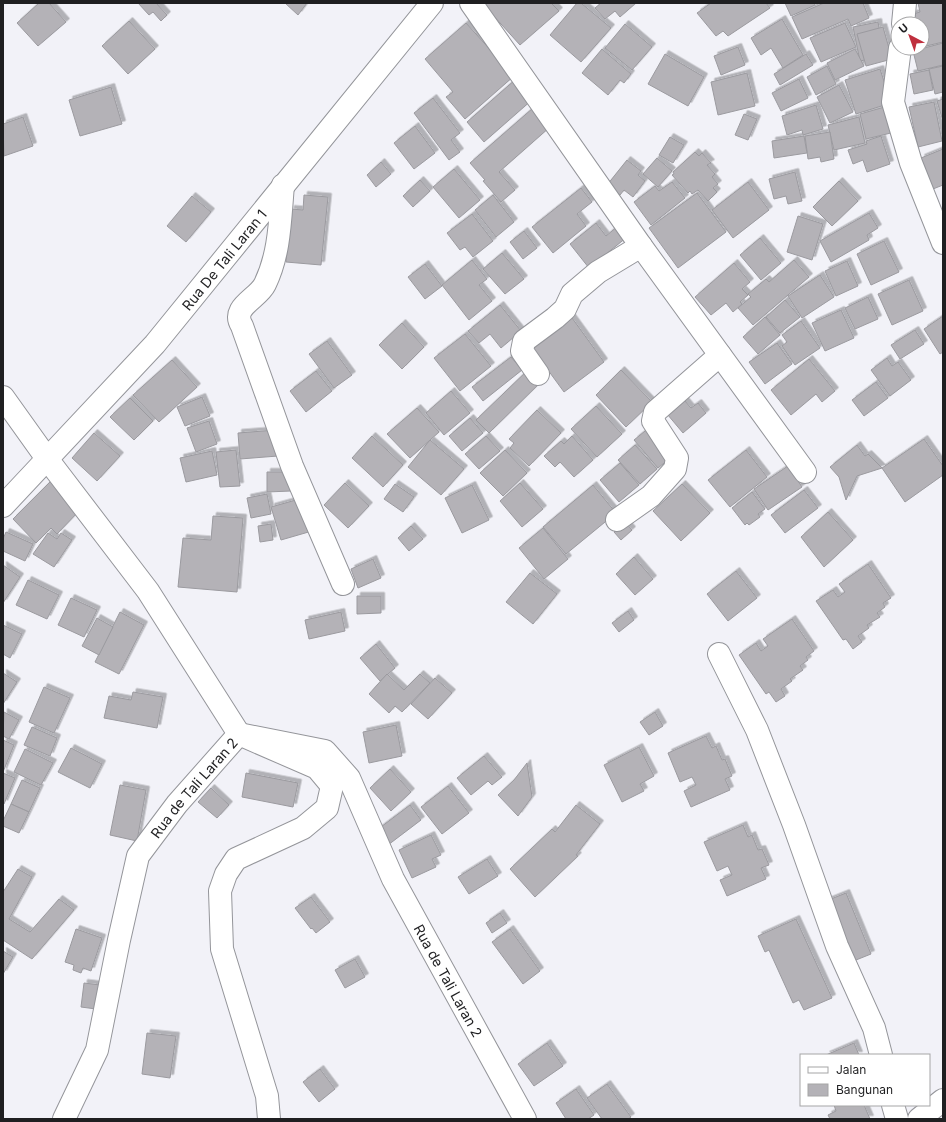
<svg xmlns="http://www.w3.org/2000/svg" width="946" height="1122" viewBox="0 0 946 1122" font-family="Inter,sans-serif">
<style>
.building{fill:#b4b2b7;stroke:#9b9a9f;filter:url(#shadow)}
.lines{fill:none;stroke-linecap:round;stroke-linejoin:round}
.minor-casing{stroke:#94959a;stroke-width:24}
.primary-casing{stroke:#94959a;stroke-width:24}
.minor{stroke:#fff;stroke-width:22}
.primary{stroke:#fff;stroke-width:22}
.labels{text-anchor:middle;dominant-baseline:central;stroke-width:4;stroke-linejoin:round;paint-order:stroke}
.street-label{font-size:14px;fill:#1f1f21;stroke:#fff}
</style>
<defs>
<filter id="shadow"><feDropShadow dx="3.5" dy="-3.5" stdDeviation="0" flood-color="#0004"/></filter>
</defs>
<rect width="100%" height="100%" fill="#f2f2f8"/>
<!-- building -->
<g class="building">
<polygon points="39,3 49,3 66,22 38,46 17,23"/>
<polygon points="138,3 156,3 167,15 161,21 153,12 149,15"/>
<polygon points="285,3 307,3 298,15"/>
<polygon points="482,3 551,3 559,11 520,45"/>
<polygon points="577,3 581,3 611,28 581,62 550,35"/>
<polygon points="601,3 636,3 620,17 615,11 605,19 595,8"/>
<polygon points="711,3 766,3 770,8 728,36 723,31 716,36 697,13"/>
<polygon points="785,3 814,3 815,5 791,16"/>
<polygon points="824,3 863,3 869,18 851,26 848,19 802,39 792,17"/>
<polygon points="918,3 943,3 943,42 922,47 922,24 908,24 906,16 920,12"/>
<polygon points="782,19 803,55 783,68 771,48 761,55 751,38"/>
<polygon points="129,21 155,49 128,74 102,46"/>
<polygon points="878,22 884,56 860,61 853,27"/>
<polygon points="466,23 514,76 465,119 446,97 453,92 425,59"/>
<polygon points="845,23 856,47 821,62 810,38"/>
<polygon points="625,24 652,47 632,70 605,48"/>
<polygon points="883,27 892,59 866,66 857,34"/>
<polygon points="943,43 943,65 918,71 913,51"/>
<polygon points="738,47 745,65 721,75 714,56"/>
<polygon points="602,49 631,74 624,83 620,80 608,95 582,73"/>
<polygon points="855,49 864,66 835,80 827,63"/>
<polygon points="665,54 704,77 688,106 648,84"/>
<polygon points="806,54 813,65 780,85 774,74"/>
<polygon points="827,66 836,84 816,95 807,77"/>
<polygon points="943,66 943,92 935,94 929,69"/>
<polygon points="880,69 891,103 856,114 845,80"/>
<polygon points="929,70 933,90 914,94 910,74"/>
<polygon points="747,73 755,106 718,115 711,82"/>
<polygon points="516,79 533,99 484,142 467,122"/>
<polygon points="799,79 808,98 781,111 772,93"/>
<polygon points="839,85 853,112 830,123 817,97"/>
<polygon points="111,87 122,124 80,136 69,100"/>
<polygon points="433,98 460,133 451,140 460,152 449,160 414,113"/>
<polygon points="943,99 943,121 937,101"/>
<polygon points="934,102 942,141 918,147 909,107"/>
<polygon points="816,105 823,129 803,135 802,130 787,135 782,116"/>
<polygon points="888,106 895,132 866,139 860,114"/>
<polygon points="533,108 550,127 499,172 515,190 501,202 483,181 485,180 470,163"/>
<polygon points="744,114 757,119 748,140 735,135"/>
<polygon points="23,117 33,146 4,156 3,124"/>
<polygon points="859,117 865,143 834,150 828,125"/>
<polygon points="415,126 435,153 414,169 394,143"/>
<polygon points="830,132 834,159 821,162 820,157 808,159 805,136"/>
<polygon points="804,136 807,153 774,158 772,141"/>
<polygon points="881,136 890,164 867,172 863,160 853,164 848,150 867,144 866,141"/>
<polygon points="670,137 684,145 673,163 659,155"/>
<polygon points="943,149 943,185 933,189 921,158"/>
<polygon points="695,152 699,156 702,153 711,163 707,165 715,174 712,177 718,184 713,188 717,192 708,201 698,190 692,194 690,191 688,193 672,175 674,174 673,172"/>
<polygon points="657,158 672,171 658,187 643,174"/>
<polygon points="627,160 641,171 638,175 645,181 633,197 624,190 620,195 607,185"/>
<polygon points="381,162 391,174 376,187 367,175"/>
<polygon points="454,169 480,200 459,218 433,187"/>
<polygon points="795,172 802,201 788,204 786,196 774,199 769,179"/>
<polygon points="420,180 430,191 413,207 403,196"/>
<polygon points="839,181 858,201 832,226 813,207"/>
<polygon points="672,182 685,198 651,225 634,202 655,186 659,191"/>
<polygon points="748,182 769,210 733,238 712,210"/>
<polygon points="581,188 592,202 577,214 586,226 553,253 532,227"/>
<polygon points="697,193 726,232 678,268 649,228"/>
<polygon points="304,195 328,197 321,265 286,262 291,209 303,210"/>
<polygon points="493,195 514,222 496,237 475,210"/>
<polygon points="192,196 211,212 186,242 167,226"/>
<polygon points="869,213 878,228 867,235 869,240 831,262 820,241"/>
<polygon points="472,214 493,241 473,257 465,247 460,250 447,233"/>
<polygon points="798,216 823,224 812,260 787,252"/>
<polygon points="596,223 606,236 618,226 627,237 589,268 570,244"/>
<polygon points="524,231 537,248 523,259 510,242"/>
<polygon points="760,238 781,263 761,280 740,255"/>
<polygon points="884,241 899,272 871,285 857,254"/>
<polygon points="502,253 524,279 505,294 483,269"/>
<polygon points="472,260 487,279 479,285 492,301 469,320 442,285"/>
<polygon points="794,260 809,277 753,325 738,308 751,297 748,294 766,279 769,282"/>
<polygon points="847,261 858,286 836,296 825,271"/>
<polygon points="734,263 750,282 742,289 748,295 740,302 742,304 733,312 726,303 711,315 695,297"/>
<polygon points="425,264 442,286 425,299 408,277"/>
<polygon points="820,275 834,297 802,318 788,296"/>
<polygon points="909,280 923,311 892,325 878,294"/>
<polygon points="868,297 878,319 855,329 845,308"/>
<polygon points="785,300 800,317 780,333 766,317"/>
<polygon points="500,305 521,331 501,348 490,334 479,343 468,331"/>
<polygon points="841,310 854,338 825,351 812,323"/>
<polygon points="567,311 604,362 564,392 526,340"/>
<polygon points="943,316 943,352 940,354 924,329"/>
<polygon points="765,317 780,335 758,354 743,337"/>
<polygon points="801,321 820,348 795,365 782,346 787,342 782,335"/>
<polygon points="402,323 424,347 402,369 379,345"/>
<polygon points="915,330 924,344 900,359 891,345"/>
<polygon points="465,334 491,366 460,391 434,358"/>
<polygon points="327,341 352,375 334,388 309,354"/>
<polygon points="777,343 792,364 765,384 749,362"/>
<polygon points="511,357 522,370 483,401 472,387"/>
<polygon points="887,358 892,366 898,362 911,380 890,396 871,370"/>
<polygon points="809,359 835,391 822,402 816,394 791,415 771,390"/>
<polygon points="172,360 197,387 159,422 133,395"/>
<polygon points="531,367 543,380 489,433 476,420"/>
<polygon points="621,370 652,402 626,427 596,395"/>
<polygon points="316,371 332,391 306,412 290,391"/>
<polygon points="876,382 888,398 864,416 852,400"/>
<polygon points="451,391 470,413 444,435 426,413"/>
<polygon points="679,394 691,408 698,403 706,413 683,433 662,408"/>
<polygon points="202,397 210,416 185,426 177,407"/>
<polygon points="130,398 153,421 134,440 110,417"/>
<polygon points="596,406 622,434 597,457 571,429"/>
<polygon points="417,408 439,432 410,458 387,434"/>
<polygon points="537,410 561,433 529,466 510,448 514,443 509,439"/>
<polygon points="470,418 483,433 462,451 449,436"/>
<polygon points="209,421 217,444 196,452 187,428"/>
<polygon points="650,427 674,455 658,468 634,440"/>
<polygon points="276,430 278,456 240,459 238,433"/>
<polygon points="94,433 120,456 97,481 72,458"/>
<polygon points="372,436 403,465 383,487 352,458"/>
<polygon points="486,436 500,451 479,469 465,454"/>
<polygon points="572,436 593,460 574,477 560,462 555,467 544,456 561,441 564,444"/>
<polygon points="924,439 943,466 943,475 905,502 882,468"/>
<polygon points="430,440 464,469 441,495 408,467"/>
<polygon points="635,445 657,469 640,484 618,460"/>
<polygon points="857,445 865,456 868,454 882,468 857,476 846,500 839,477 830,467"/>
<polygon points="236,450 240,486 220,487 216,452"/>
<polygon points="505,450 527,473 503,496 480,473"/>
<polygon points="746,450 767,477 730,507 708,480"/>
<polygon points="212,451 217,475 186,482 180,458"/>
<polygon points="620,463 639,485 619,502 600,480"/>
<polygon points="788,466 802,487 768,510 754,489"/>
<polygon points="267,472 291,472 291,491 267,492"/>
<polygon points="51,481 80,510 57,534 51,528 36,543 13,519"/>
<polygon points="345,483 369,506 348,528 324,505"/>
<polygon points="520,483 543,509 522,527 500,501"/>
<polygon points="395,484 414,497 403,512 384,499"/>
<polygon points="682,484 710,513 681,541 653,511"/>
<polygon points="472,485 489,520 462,533 445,498"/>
<polygon points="593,485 616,513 566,554 543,527"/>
<polygon points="804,490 818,508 785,533 771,515"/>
<polygon points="752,492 765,509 758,514 760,517 749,525 747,523 745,525 732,508"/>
<polygon points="267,494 271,514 251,518 247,498"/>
<polygon points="303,498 312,531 281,540 271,507"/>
<polygon points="828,512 853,540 824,567 801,537"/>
<polygon points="213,516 243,518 237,592 178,587 183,538 211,540"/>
<polygon points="625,522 632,530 621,540 614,532"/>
<polygon points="271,524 273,540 260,542 258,526"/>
<polygon points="411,526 423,539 409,551 398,538"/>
<polygon points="543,528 568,559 544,579 519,548"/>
<polygon points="6,532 33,544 25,561 3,551 3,539"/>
<polygon points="48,533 57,539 61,533 72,540 54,567 33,554"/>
<polygon points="634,557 653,579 635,595 616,574"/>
<polygon points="373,559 381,578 358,588 351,569"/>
<polygon points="868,564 891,598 883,603 885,607 877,613 880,617 867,625 869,628 858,636 862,642 853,649 846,639 843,640 816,601 833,590 838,597 845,592 839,584"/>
<polygon points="3,565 20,577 3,603"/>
<polygon points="736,571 757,598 728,621 707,594"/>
<polygon points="530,573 557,594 533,624 506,602"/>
<polygon points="28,580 59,595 47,619 16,605"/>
<polygon points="357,596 381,596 381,613 357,614"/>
<polygon points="71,598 97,610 84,637 58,625"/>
<polygon points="628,611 634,620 619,632 612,623"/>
<polygon points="120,612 144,625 119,674 95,662"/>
<polygon points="341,612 345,631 309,639 305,620"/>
<polygon points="97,618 113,627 99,655 82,646"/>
<polygon points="792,619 814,651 806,657 808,660 800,666 803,670 790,679 792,681 781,689 785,696 776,702 769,692 766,694 739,655 756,643 761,651 768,646 763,639"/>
<polygon points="3,625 22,634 10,658 3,654"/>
<polygon points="376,644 395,668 380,681 360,658"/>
<polygon points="3,673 17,682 3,704"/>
<polygon points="387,674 404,690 420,674 430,683 402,712 395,706 389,713 369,694"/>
<polygon points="435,678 452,693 428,719 411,704"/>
<polygon points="44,687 70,698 54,733 29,722"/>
<polygon points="133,692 163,697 157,728 104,718 109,696 131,700"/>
<polygon points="4,712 19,720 9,739 3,736"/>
<polygon points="655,712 663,726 649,735 640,722"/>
<polygon points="396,725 402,756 369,763 363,732"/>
<polygon points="32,727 57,738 50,756 24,745"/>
<polygon points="706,736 712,748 716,746 722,760 725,759 732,776 725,779 730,790 691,807 684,791 696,785 692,777 680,782 668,753"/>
<polygon points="3,740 14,745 3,772"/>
<polygon points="639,747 654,776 640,784 644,791 622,802 604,765"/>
<polygon points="71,748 102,764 90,788 58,772"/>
<polygon points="25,749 53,763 41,785 14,772"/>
<polygon points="484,756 502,777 492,785 488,781 471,795 457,778"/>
<polygon points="527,763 532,797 518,816 498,795 514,780"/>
<polygon points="390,769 411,792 391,811 370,788"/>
<polygon points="3,773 15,778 4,804 3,803"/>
<polygon points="246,773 298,783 293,807 242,797"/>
<polygon points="22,780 40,788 29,812 11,804"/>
<polygon points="120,785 146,790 137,841 110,835"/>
<polygon points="448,786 469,813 442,834 421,807"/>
<polygon points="211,788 229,805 217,818 198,802"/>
<polygon points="11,804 29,812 19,833 3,826 3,821"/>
<polygon points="410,805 421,820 388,845 377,830"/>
<polygon points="576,805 600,824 576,855 578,856 535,897 510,869 552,829 555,832"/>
<polygon points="743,825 748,837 752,835 758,850 762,849 769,865 761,868 766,879 727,896 720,880 732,875 728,866 717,871 704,842"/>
<polygon points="431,835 441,855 432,859 436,867 412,878 399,850"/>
<polygon points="487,859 498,876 469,894 458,877"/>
<polygon points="18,869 32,877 9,919 30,932 59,899 74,910 32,959 3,940 3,892"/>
<polygon points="846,893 871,954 851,962 826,901"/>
<polygon points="311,897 330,922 316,933 312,928 311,929 295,908"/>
<polygon points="500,913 507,923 492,933 486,923"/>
<polygon points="796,919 832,998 804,1010 799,1000 793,1003 769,950 765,952 758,936"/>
<polygon points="76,929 102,938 91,971 83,968 81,973 73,970 74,965 65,962"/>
<polygon points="510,929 540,971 523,984 492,942"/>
<polygon points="3,951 13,957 3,974"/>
<polygon points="355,959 365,977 345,988 335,970"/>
<polygon points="84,983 100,985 96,1009 81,1007"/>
<polygon points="147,1033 176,1036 170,1078 142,1074"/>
<polygon points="547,1043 563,1066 534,1086 518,1064"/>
<polygon points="854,1043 859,1055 826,1055"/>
<polygon points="320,1069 335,1089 319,1102 303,1082"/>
<polygon points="607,1084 631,1117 628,1119 602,1119 587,1098"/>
<polygon points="576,1089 594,1115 588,1119 566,1119 556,1103"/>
<polygon points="834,1105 864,1105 870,1119 830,1119 828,1115 836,1111"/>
</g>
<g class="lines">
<defs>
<g id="minor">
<polyline points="471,3 641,246 805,472"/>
<polyline points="903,24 905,3"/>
<polyline points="900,48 893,102 911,163 943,243"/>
<path d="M283,185C280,219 280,253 265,284C258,299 230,307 242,326L292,466L343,584"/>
<polyline points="538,374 522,351 524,341 555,318 565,309 572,294 598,272 641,246"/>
<polyline points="3,397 48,460 148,591 239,734 317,768 332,786 327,808 303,828 236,859 226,874 220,891 222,949 267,1096 269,1119"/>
<polyline points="617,520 651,496 675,469 677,458 653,421 655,412 720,355"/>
<polyline points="719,654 757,730 794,825 837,946 874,1028 881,1055"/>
<polyline points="893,1105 897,1119"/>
<path id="s1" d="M64,1119L97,1050L119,940L138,856L177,804L239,734L325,751L349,778L393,879L525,1119"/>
<polyline points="919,1119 943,1100"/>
</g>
<g id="primary">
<path id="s2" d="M3,506L155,344L432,3"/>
</g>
</defs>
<!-- minor casing -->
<use href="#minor" class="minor-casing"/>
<!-- primary casing -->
<use href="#primary" class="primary-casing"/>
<!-- minor -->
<use href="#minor" class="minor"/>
<!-- primary -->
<use href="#primary" class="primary"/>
</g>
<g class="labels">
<!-- street labels -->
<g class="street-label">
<text stroke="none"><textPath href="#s2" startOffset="331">Rua De Tali Laran 1</textPath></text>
<text stroke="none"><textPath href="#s1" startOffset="363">Rua de Tali Laran 2</textPath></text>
<text stroke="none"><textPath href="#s1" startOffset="783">Rua de Tali Laran 2</textPath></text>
</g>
</g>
<!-- border -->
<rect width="946" height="1122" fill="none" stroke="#1f1f21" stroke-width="8"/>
<!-- legend -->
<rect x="800" y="1054" width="130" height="52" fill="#ffffff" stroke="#a5a5a6"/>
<rect x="808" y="1067" width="20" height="6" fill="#ffffff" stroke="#a5a5a6"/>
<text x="836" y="1074" font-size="12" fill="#1f1f21">Jalan</text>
<rect x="808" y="1084" width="20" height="12" fill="#b4b2b7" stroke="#a5a5a6"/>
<text x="836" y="1094" font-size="12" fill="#1f1f21">Bangunan</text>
<!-- north arrow -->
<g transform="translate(910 36) rotate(319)"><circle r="19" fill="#ffffff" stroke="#a5a5a6"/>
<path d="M0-3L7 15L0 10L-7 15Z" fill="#bf2f3d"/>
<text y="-6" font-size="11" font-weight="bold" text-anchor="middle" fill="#1f1f21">U</text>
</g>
</svg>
